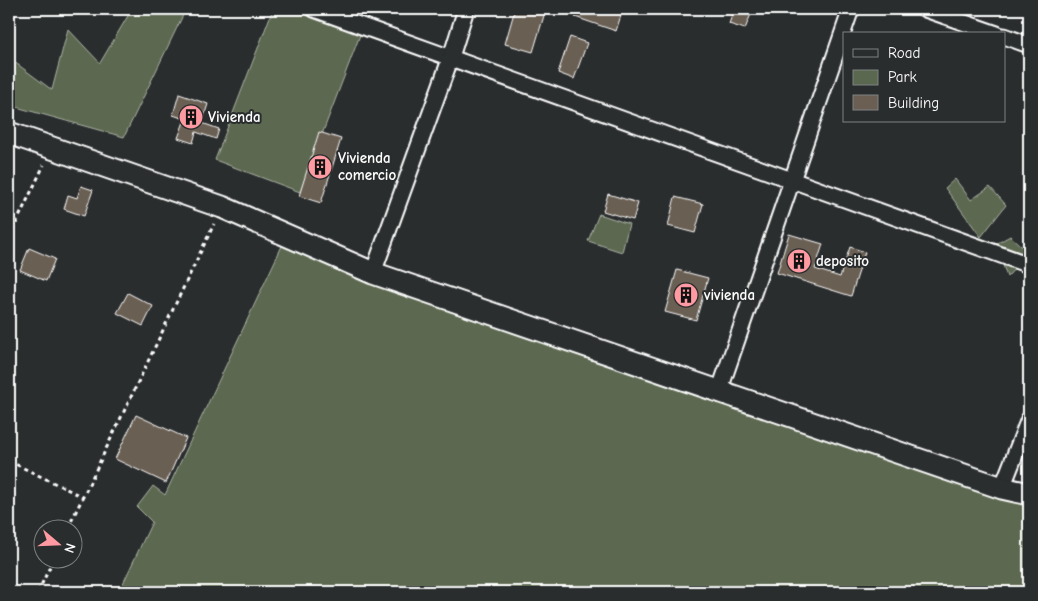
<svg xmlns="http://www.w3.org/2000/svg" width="1038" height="601" viewBox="0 0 1038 601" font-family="'Comic Neue',sans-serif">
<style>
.green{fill:#5b6850;stroke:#adb4a8}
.building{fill:#6b5e52;stroke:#fff}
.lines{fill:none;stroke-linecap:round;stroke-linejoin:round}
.street-casing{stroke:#fff;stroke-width:19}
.secondary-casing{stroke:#fff;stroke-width:25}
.path{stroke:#fff;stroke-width:3;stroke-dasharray:4 4;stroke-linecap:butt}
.street{stroke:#2a2d2e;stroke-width:15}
.secondary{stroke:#2a2d2e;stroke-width:21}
.labels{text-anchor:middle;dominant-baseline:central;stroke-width:4;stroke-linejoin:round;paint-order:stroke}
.poi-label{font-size:15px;font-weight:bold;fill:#fff;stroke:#2a2d2e;text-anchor:start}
</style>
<rect width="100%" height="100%" fill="#2a2d2e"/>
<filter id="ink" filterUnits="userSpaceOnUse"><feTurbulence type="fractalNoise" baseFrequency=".02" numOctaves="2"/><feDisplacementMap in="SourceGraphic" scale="10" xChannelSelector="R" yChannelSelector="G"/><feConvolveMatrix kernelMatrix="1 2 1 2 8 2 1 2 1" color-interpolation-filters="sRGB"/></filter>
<g filter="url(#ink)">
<!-- green -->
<g class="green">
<polygon points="132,9 186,9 124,137 9,105 9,58 52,90 68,29 100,63"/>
<polygon points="273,9 291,9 360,35 300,192 215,160"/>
<polygon points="955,179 971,200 990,187 1006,205 981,237 945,188"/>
<polygon points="599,214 629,224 622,252 588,241"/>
<polygon points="289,231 694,384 1029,497 1029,577 1022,592 119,592 152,522 137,507 153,486 165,495"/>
<polygon points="1010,236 1029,253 1007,277 996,244"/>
</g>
<!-- building -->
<g class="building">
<polygon points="515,9 546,9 533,52 505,44"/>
<polygon points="578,9 623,9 616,31 575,17"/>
<polygon points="734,9 753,9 745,29 729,24"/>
<polygon points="570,37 587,43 574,79 558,73"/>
<polygon points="179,94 208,104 202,123 219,129 216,139 196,132 193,143 178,138 185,119 173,115"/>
<polygon points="319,132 341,139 321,203 299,196"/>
<polygon points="81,186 93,190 84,216 64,209 68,195 77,198"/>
<polygon points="608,194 638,203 633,220 603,211"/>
<polygon points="675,197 703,204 695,233 668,226"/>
<polygon points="789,234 823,244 815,269 840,277 850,247 865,252 851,296 777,273"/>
<polygon points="29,248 55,259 46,281 20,270"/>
<polygon points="677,270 708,278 696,320 665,312"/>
<polygon points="128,293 153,306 143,326 117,313"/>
<polygon points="136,415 186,438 166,483 115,459"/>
</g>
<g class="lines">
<defs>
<g id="street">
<polyline points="314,9 1029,265"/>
<polyline points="925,9 997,34"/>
<polyline points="1004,36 1029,45"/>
<polyline points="373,273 451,57 466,9"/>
<polyline points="719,392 851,9"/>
<polyline points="1002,488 1029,419"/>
</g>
<polyline id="secondary" points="9,133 222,207 373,273 1002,488 1029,494"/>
</defs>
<!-- street casing -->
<use href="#street" class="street-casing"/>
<!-- secondary casing -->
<use href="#secondary" class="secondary-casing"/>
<!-- path -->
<g class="path">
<polyline points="9,238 44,165"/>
<polyline points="9,461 83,497"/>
<polyline points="68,528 214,224"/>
<polyline points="38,592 54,558"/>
</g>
<!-- street -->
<use href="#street" class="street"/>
<!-- secondary -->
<use href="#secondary" class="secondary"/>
</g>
</g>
<!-- icons -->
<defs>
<symbol id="building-disc" viewBox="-11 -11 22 22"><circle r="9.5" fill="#ff9aa2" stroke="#2a2d2e"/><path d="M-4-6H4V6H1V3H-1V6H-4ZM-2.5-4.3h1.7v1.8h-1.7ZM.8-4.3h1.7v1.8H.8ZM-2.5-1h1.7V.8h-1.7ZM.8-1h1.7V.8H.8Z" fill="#111"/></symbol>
</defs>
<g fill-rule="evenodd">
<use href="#building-disc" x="177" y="103" width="28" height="28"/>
<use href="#building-disc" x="306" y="153" width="28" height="28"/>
<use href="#building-disc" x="785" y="247" width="28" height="28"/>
<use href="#building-disc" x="672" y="281" width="28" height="28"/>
</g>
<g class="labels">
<!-- poi labels -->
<g class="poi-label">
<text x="208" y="117">Vivienda</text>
<text x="338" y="158">Vivienda<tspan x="338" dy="17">comercio</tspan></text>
<text x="816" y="261">deposito</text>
<text x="704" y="295">vivienda</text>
</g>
</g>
<!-- margin -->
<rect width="1038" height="601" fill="none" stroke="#2a2d2e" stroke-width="30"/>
<rect x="15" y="15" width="1008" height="571" fill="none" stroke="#fff" stroke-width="2" filter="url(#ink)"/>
<!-- legend -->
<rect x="843" y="32" width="162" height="90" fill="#2a2d2e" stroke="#7f8182"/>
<rect x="853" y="49" width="25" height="8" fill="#2a2d2e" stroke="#7f8182"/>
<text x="888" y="58" font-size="15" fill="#ffffff">Road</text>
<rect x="853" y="70" width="25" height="15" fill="#5b6850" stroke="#7f8182"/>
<text x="888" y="82" font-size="15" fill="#ffffff">Park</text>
<rect x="853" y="95" width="25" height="15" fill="#6b5e52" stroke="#7f8182"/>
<text x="888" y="108" font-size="15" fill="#ffffff">Building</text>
<!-- north arrow -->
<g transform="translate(58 544) rotate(109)"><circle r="24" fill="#2a2d2e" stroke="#7f8182"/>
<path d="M0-4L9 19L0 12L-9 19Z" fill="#ff9aa2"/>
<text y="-8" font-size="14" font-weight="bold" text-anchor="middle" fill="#ffffff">N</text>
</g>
</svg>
